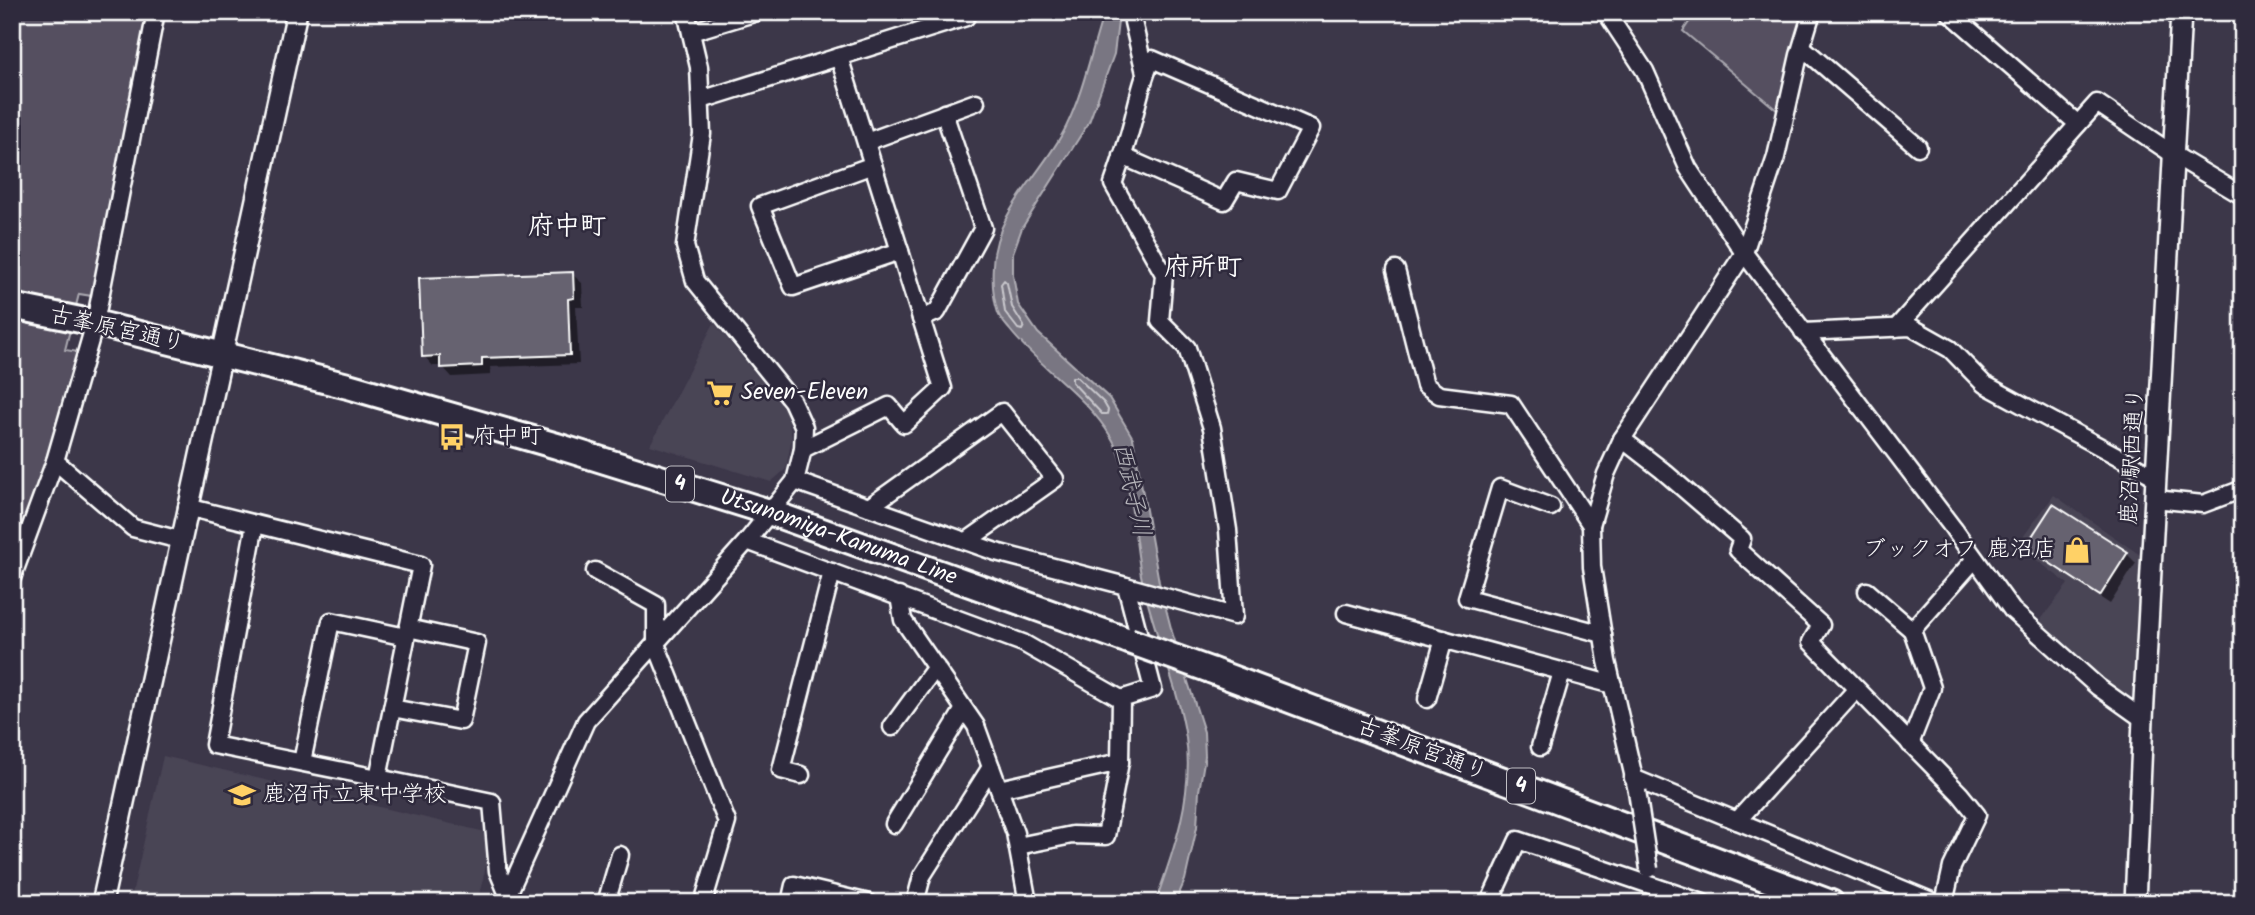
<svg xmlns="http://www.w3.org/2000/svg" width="2255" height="915" viewBox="0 0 2255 915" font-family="Kalam,'Klee One',sans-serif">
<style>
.built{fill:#494455}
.green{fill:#555060;stroke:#aaa8b0;stroke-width:2}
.water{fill:#797682;stroke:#afadb4;stroke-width:2}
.shadow{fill:#0007}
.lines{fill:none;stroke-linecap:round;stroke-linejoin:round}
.shore{stroke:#c9c8cd;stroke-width:2}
.building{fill:#666270;stroke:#fff;stroke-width:2}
.minor-casing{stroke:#fff;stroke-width:21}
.tertiary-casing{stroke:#fff;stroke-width:24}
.primary-casing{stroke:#fff;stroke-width:30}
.minor{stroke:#2f2a3d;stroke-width:16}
.tertiary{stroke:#2f2a3d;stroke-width:19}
.primary{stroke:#2f2a3d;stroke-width:24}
.minor-bridge-casing{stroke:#fff;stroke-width:21;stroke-linecap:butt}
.primary-bridge-casing{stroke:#fff;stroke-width:30;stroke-linecap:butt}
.minor-bridge{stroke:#2f2a3d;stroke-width:16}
.primary-bridge{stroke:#2f2a3d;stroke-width:24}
.labels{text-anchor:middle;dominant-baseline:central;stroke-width:5;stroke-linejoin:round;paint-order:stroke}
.shield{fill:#2f2a3d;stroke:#c1bfc5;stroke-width:2}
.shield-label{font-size:21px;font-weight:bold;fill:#fff}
.street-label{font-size:23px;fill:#fff;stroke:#2f2a3d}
.poi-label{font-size:23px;fill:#fff;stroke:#2f2a3d;text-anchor:start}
.water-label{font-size:24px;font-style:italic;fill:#b5b4ba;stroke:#2f2a3d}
.quarter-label{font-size:26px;font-weight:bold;fill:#fff;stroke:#2f2a3d}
</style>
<rect width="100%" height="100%" fill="#3c3749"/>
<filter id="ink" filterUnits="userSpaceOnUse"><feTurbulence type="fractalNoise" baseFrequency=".0143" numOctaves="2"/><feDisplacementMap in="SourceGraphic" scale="14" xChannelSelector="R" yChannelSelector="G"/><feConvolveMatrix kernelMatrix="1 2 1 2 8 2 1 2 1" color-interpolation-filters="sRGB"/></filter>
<g filter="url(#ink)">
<!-- built -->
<g class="built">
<polygon points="714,323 787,412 792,437 786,469 771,482 650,445"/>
<polygon points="2054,495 2140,555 2134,703 2122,698 2039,622 2068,584 2017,545"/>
<polygon points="163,756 494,834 477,903 130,903"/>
</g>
<!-- green -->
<g class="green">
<polygon points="12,12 147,12 92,296 79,294 65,350 79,352 64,409 12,561"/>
<polygon points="1696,12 1807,12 1779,112 1683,31"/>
</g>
<!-- water -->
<path class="water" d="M1104,12H1121L1118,22L1114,54L1089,122L1022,228L1013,253V275L1018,304L1038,333L1109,398L1133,438L1159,582L1172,632L1204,732L1205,756L1199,791L1197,827L1185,880L1175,903H1155C1174,851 1194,794 1186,738C1178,683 1152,631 1141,575C1134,536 1131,470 1111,437C1085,394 1040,368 1010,330C1006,325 1000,319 998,313C993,298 992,280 993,265C995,210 1043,174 1066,127C1084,90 1091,51 1104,12Z"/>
<!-- shadow -->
<g class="shadow">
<polygon points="572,274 582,283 583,307 576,307 579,364 490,367 491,375 452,377 442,366 433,366 424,356"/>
<polygon points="2027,547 2127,554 2136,563 2110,604 2037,556"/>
</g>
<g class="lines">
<!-- shore -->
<g class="shore">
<polygon points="1004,280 1007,283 1012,307 1024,326 1022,330 1018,329 1005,312 1001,284"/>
<polygon points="1072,377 1077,377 1104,403 1108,410 1107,414 1102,414 1072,382"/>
</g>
</g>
<!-- building -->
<g class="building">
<polygon points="573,272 574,298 568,299 570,355 482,358 482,366 440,368 440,356 422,357 419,278"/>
<polygon points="2053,504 2128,552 2100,596 2025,547"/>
</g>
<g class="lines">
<defs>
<g id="minor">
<polyline points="1134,12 1133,22 1145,73"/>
<polyline points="1606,12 1645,71 1688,168 1744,253 1953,528 2012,610 2098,687 2143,719"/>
<polyline points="1949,12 2078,124"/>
<polyline points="691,32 757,12"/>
<polyline points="1802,47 1918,147"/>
<polyline points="701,100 966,17"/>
<polyline points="866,142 976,102"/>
<path d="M1122,156L1224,201L1236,181L1278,191L1311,128L1152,59C1142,79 1138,101 1132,124C1127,144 1120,164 1113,184L1164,274L1160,321L1187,348L1212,428L1228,530L1234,616L1126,586"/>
<polyline points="873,165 760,206 793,287 900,251"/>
<polyline points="1396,270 1425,385 1439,395 1511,404 1591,525"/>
<polyline points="921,319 937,312 983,228 944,113"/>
<polyline points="1896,328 2097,103 2174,155 2243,196"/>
<polyline points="1803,332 1911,327 1950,349 1984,384 2156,477"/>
<polyline points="1622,439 1662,470 1742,539 1738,550 1821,625 1811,642 1960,794 1977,815 1952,867 1944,903"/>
<polyline points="803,449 889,406 904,424 943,388 839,57"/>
<polyline points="55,461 133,528 180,540"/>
<polyline points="2155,499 2203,504 2243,489"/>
<polyline points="187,507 421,565 378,778 492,802 498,871 508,895"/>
<polyline points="869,507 1002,412 1055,479 967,541"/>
<polyline points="1551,507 1500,488 1467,598 1603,634"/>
<polyline points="255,524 214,745 378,778"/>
<polyline points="747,541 1023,643 1121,699 1153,689 1126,586 996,552 795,481"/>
<polyline points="595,571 656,605 656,644 727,822 703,903"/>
<polyline points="12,578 55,461 95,323 156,12"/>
<polyline points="1867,591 1912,630 1975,559"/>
<polyline points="899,596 903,620 976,726 1015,833 1028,903"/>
<polyline points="1346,613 1613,685"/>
<polyline points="1427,699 1444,639"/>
<polyline points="392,708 461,721 477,643 408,628"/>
<polyline points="892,727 936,667"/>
<polyline points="1910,744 1932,688 1912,630"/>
<polyline points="1540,747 1562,672"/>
<polyline points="302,762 331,621 406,637"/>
<polyline points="801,775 781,770 832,572"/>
<polyline points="1633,778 1936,903"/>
<polyline points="999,789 1120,762"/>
<polyline points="1637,791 1607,661 1592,567 1591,525 1606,474 1622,439 1744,253 1776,157 1799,55 1812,12"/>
<polyline points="1737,821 1856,690"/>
<polyline points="894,824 964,709"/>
<polyline points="1018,846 1072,835 1106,836 1120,762 1121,699"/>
<polyline points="504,903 586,721 747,541 795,481 803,449 804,427 792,401 695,281 685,246 702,134 699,67 686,12"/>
<polyline points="606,903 620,855"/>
<polyline points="790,903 794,885 869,903"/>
<polyline points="915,903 922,876 991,767"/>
<polyline points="1489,903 1518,840 1703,903"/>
</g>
<g id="tertiary">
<polyline points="102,903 297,12"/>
<polyline points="2135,903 2143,719 2181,12"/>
</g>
<g id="primary">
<path id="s1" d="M12,306L95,323L348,386L557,446L769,512L1129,641"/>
<polyline points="1210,670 1831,903"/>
</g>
</defs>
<!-- minor casing -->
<use href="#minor" class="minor-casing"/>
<!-- tertiary casing -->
<use href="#tertiary" class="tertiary-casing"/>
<!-- primary casing -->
<use href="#primary" class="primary-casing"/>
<!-- minor -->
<use href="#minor" class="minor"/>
<!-- tertiary -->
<use href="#tertiary" class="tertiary"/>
<!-- primary -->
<use href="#primary" class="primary"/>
<defs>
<polyline id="minor-bridge" points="1637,791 1649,869"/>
<polyline id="primary-bridge" points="1129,641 1210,670"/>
</defs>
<!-- minor-bridge casing -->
<use href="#minor-bridge" class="minor-bridge-casing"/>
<!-- primary-bridge casing -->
<use href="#primary-bridge" class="primary-bridge-casing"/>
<!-- minor-bridge -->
<use href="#minor-bridge" class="minor-bridge"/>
<!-- primary-bridge -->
<use href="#primary-bridge" class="primary-bridge"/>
</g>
</g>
<!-- icons -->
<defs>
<symbol id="supermarket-bare" viewBox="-9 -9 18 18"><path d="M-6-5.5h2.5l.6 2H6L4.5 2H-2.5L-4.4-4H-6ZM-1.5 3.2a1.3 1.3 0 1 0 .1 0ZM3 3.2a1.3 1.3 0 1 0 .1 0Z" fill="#ffd166" stroke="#2f2a3d" stroke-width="2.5" paint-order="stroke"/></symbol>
<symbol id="bus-bare" viewBox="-9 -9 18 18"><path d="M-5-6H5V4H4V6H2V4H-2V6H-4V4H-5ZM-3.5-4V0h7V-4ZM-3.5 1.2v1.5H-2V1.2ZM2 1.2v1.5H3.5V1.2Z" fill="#ffd166" stroke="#2f2a3d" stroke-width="2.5" paint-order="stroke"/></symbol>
<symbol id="shop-bare" viewBox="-9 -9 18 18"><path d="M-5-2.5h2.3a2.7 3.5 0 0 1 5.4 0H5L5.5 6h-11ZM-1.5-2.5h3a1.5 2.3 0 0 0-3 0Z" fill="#ffd166" stroke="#2f2a3d" stroke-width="2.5" paint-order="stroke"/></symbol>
<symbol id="school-bare" viewBox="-9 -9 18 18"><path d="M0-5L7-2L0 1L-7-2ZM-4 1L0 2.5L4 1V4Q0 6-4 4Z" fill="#ffd166" stroke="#2f2a3d" stroke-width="2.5" paint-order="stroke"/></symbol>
</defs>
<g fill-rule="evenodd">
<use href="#supermarket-bare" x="701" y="374" width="38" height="38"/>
<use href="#bus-bare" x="433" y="418" width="38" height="38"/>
<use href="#shop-bare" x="2058" y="531" width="38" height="38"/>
<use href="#school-bare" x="223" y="776" width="38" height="38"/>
</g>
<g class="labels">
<!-- shield labels -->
<g class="shield">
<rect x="666" y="466.5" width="28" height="35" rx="5"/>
<rect x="1507" y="768.5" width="28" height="35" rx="5"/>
</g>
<g class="shield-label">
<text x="680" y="484">4</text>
<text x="1521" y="786">4</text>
</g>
<!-- street labels -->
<g class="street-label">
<text transform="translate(117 330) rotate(13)">古峯原宮通り</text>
<text transform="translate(2133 456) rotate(-87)">鹿沼駅西通り</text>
<text stroke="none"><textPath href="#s1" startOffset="859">Utsunomiya-Kanuma Line</textPath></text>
<text transform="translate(1422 750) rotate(21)">古峯原宮通り</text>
</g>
<!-- poi labels -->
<g class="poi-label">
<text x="741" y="393">Seven-Eleven</text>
<text x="473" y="437">府中町</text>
<text x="2056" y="550" text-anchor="end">ブックオフ 鹿沼店</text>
<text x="263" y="795">鹿沼市立東中学校</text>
</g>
<!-- water labels -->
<g class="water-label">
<text transform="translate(1131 490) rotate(77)">西武子川</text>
</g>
<!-- quarter labels -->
<g class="quarter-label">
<text x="567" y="227">府中町</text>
<text x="1203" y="268">府所町</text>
</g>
</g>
<!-- margin -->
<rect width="2255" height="915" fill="none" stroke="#2f2a3d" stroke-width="42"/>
<rect x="21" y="21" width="2213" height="873" fill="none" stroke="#fff" stroke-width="2.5" filter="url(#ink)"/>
</svg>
